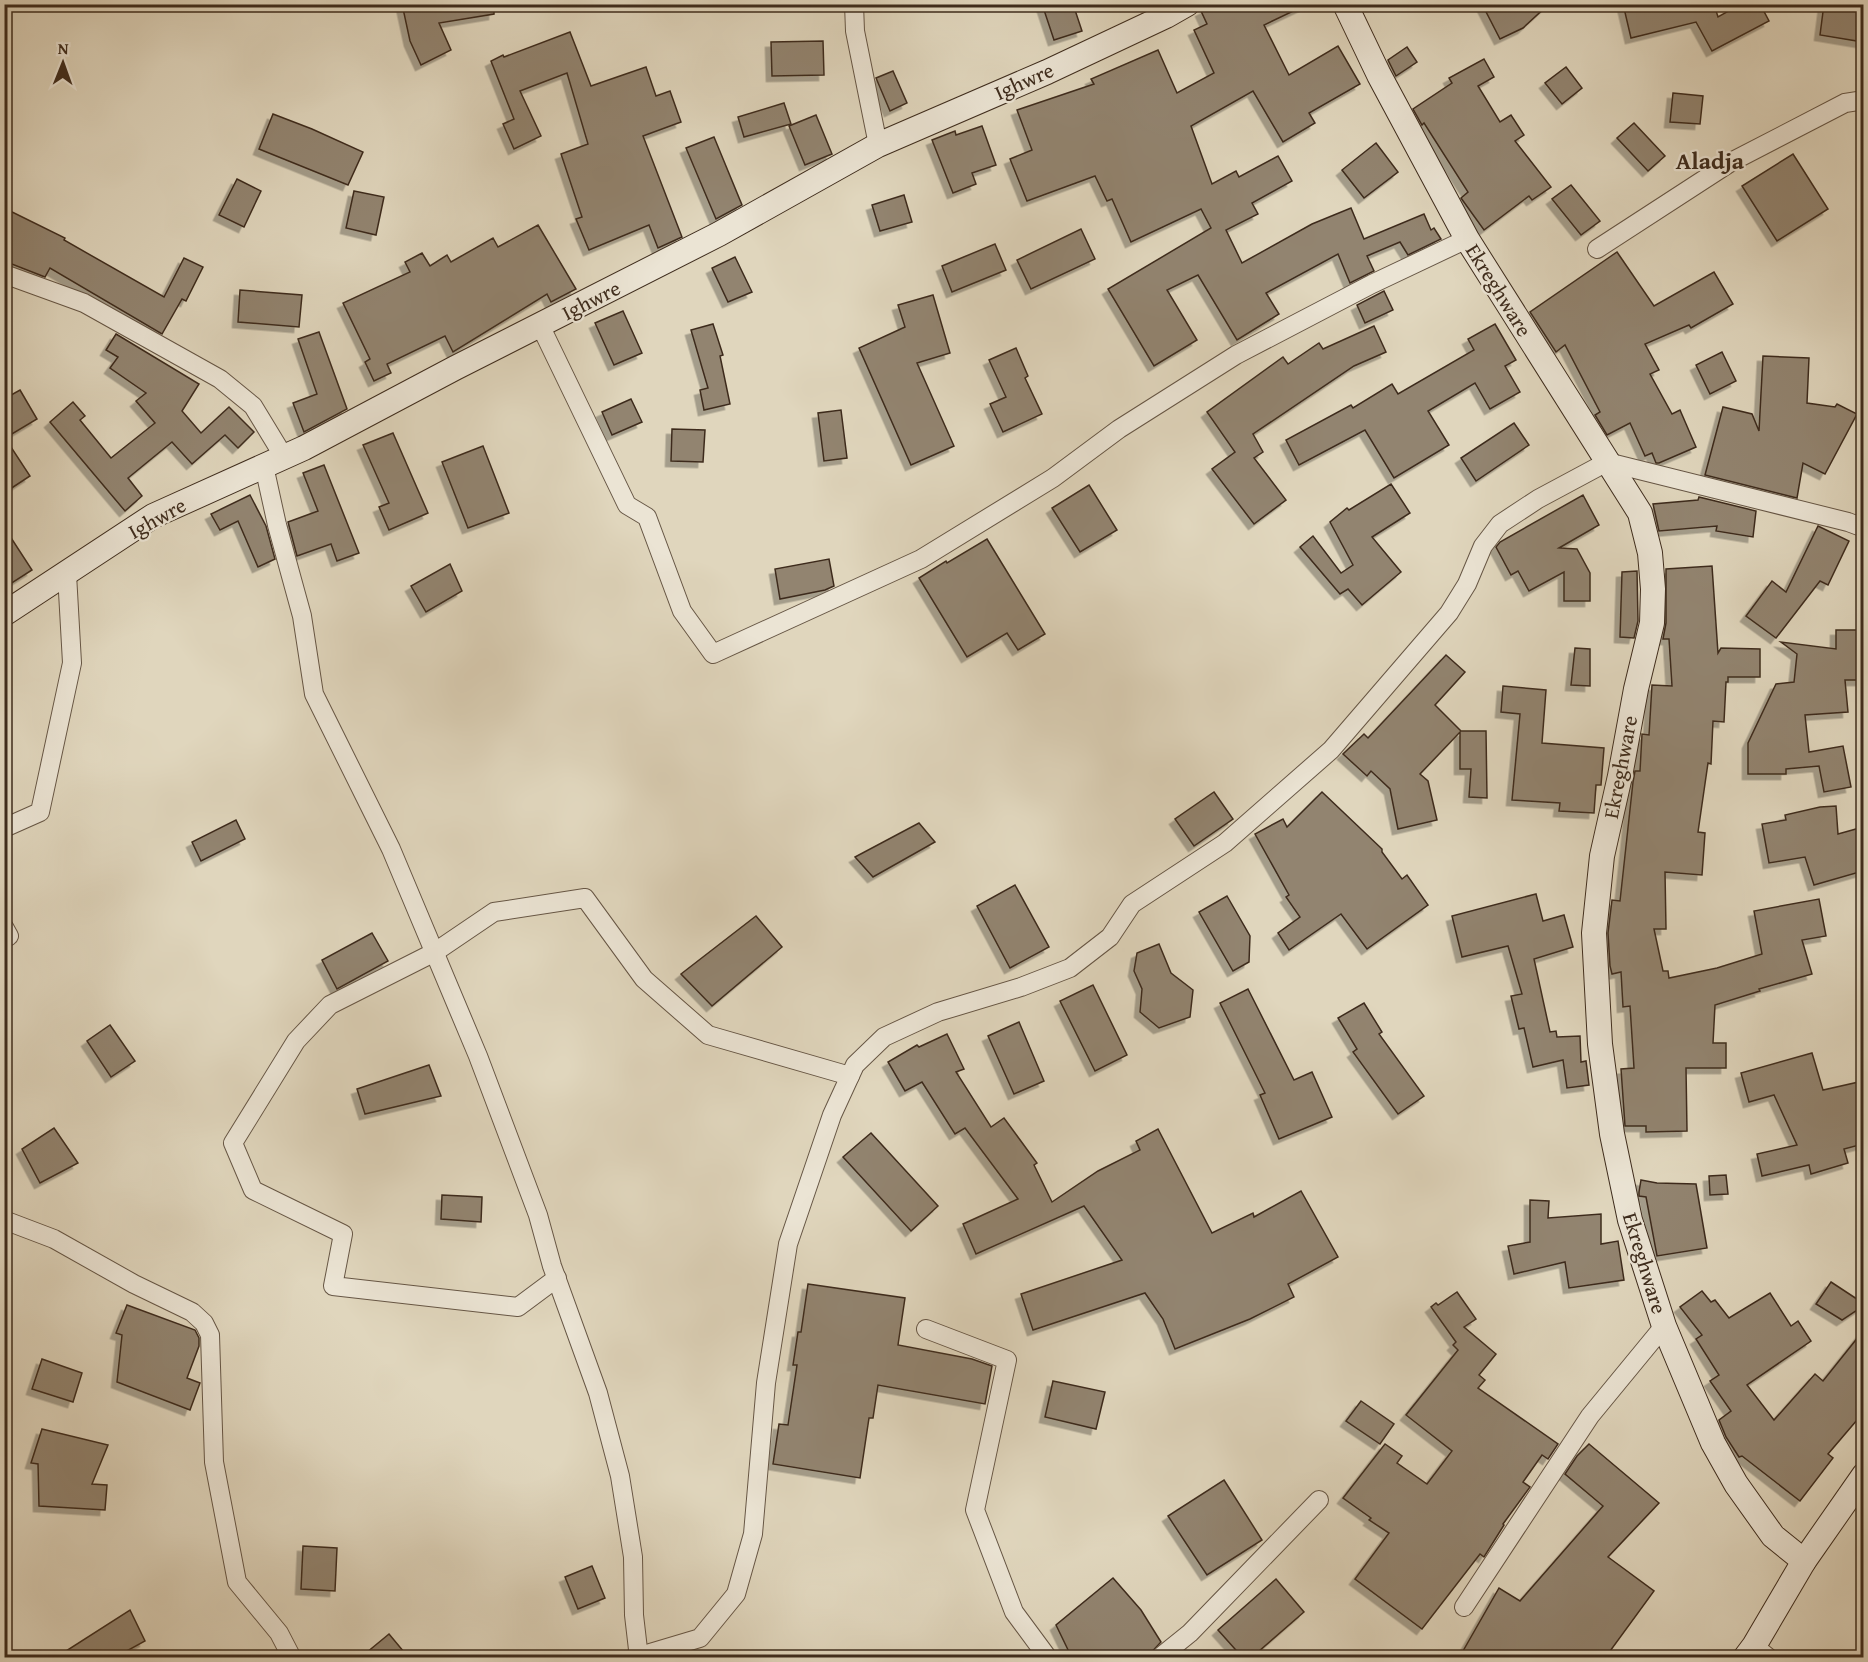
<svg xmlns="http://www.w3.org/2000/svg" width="1868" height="1662" viewBox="0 0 1868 1662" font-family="'Gentium Book Plus',serif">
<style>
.building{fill:#928470;stroke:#3e2c1d;stroke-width:1.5;filter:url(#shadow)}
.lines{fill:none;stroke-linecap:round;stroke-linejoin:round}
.street-casing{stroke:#665645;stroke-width:20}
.secondary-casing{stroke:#3e2c1d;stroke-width:26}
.street{stroke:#ebe4d4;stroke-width:18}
.secondary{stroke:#ebe4d4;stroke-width:24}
.labels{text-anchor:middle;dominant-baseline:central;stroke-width:4.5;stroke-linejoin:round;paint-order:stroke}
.street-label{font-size:21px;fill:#3e2c1d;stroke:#ebe4d4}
.quarter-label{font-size:24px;font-weight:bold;fill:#3e2c1d;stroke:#ebe4d4}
</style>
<defs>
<filter id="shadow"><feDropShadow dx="-5.5" dy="5.5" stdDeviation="0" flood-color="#0004"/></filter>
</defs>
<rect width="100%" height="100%" fill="#e0d6bd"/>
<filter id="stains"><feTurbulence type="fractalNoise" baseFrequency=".00333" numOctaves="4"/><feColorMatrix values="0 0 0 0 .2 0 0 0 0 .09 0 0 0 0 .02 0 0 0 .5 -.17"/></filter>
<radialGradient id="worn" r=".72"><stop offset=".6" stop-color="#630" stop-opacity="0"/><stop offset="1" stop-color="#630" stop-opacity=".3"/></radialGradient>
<!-- building -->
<g class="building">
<polygon points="402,4 494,4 494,14 439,23 451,50 421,65 410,41"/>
<polygon points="1042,4 1073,4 1082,31 1054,40"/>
<polygon points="1216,4 1308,4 1264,25 1289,75 1338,46 1360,84 1309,113 1315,123 1283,142 1253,91 1191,126 1212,184 1236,171 1239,177 1278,156 1292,181 1252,203 1258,214 1226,230 1242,263 1312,224 1351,208 1364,239 1424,214 1431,230 1434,228 1441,239 1408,255 1400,242 1367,256 1374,271 1350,283 1338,254 1266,293 1279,314 1237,340 1198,275 1167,290 1197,340 1154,366 1108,289 1211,228 1201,209 1131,242 1112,199 1107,201 1095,176 1027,201 1010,159 1032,150 1017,110 1094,84 1091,79 1158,50 1177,93 1214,73 1194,30 1207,24 1201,11"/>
<polygon points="1482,4 1549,4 1523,28 1500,39"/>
<polygon points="1623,4 1714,4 1718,17 1741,4 1760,4 1769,21 1712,51 1696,22 1631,38"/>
<polygon points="1824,4 1863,12 1863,42 1820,35"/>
<polygon points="570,32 591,86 646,67 656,96 670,91 681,122 643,136 682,237 658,248 649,225 589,250 576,219 582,217 561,154 588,144 567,73 520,91 541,136 514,149 503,124 514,119 491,61 503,55 504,57"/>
<polygon points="823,41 824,75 772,76 771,42"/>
<polygon points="1407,47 1417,62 1396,76 1388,60"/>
<polygon points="1484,59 1494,77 1478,86 1500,122 1511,115 1524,135 1515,141 1551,187 1532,200 1529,196 1484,230 1461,198 1468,192 1424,123 1422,125 1413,109 1452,83 1449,78"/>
<polygon points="1566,67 1582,88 1562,104 1545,83"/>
<polygon points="893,71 907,103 890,111 876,78"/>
<polygon points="1673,93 1703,96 1700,124 1670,122"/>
<polygon points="784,103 791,124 744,137 738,117"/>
<polygon points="273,114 312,129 363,152 348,185 259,149"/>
<polygon points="816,115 832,154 805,165 789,126"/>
<polygon points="1634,123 1665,156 1648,171 1617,138"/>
<polygon points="982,126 996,165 972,173 976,184 953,193 932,140 955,131 956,135"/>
<polygon points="714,137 742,205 716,219 686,148"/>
<polygon points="1376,143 1398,172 1364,198 1342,170"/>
<polygon points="1793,154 1828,209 1777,241 1742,186"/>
<polygon points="237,179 261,191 244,227 219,215"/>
<polygon points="1571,185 1600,221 1581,235 1552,199"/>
<polygon points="354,191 384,197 376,235 346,228"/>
<polygon points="904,195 912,222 880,231 872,205"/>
<polygon points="4,208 65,238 64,240 164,297 184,258 203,267 186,301 182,299 162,334 50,268 45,277 4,261"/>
<polygon points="538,225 576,289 551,302 547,294 453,352 445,336 387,364 391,373 374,381 365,362 370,359 343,303 410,272 405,262 422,253 430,266 447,255 451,262 493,238 498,247"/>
<polygon points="1081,229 1095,259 1031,289 1017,260"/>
<polygon points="995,244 1006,270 952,292 942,266"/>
<polygon points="1617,252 1654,306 1714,272 1733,304 1691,328 1689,325 1645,344 1659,370 1650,374 1672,414 1680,410 1696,447 1659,463 1656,463 1652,453 1645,456 1630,423 1607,435 1595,415 1600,412 1565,345 1556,352 1530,312"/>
<polygon points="735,257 752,292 728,302 712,268"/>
<polygon points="240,290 302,295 299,327 238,322"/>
<polygon points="1384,291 1393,310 1365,323 1357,305"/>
<polygon points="933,295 950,353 917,363 954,446 911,465 859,348 905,327 898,305"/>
<polygon points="623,311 642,353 614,365 595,323"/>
<polygon points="713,324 723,355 720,356 730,404 704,410 700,390 708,388 691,330"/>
<polygon points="1495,324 1516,360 1505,366 1520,392 1490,409 1475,383 1428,411 1449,445 1394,478 1365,430 1299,465 1286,440 1351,405 1353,408 1392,384 1398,394 1474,350 1468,339"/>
<polygon points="1374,326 1386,352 1354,366 1253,434 1263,452 1254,458 1286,500 1254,524 1212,469 1235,452 1207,412 1283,357 1288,364 1319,343 1323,349"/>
<polygon points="319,332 347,409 304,432 293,403 317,394 298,339"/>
<polygon points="116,334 199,384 182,411 201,433 229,407 254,432 238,448 225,435 192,464 172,442 128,478 142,496 125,511 50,422 73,402 85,416 80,420 111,458 155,423 136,401 146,393 110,368 118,357 106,350"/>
<polygon points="1016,348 1028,376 1025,378 1042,414 1003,432 990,404 1006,397 989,360"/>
<polygon points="1722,352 1736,381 1710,394 1696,365"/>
<polygon points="1763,356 1809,358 1807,403 1835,407 1837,404 1857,414 1825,474 1803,463 1797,498 1705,475 1723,407 1752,414 1759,431"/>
<polygon points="20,390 37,419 5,438 30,476 4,493 4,399"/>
<polygon points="631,399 642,422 612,435 602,412"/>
<polygon points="841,410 847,458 824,461 818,413"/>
<polygon points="1514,423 1529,445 1476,481 1461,458"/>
<polygon points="672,429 705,430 703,462 671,461"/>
<polygon points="393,433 428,513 389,530 379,507 389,503 363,445"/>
<polygon points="483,446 509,513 468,528 442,462"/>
<polygon points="324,465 359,553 337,561 331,544 297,556 288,522 318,511 303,473"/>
<polygon points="1391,484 1410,513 1372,537 1401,572 1362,605 1348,589 1340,594 1300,547 1313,536 1341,573 1353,565 1330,522 1347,508 1349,510"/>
<polygon points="1089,485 1117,530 1080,552 1052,508"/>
<polygon points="250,495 266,526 275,559 258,567 238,521 220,530 211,514"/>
<polygon points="1583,495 1599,525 1559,548 1577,549 1590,573 1590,601 1564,601 1564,572 1529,591 1518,571 1511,575 1496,547 1500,542"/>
<polygon points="1699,497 1756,511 1753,537 1716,531 1717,526 1659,531 1653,504 1698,500"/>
<polygon points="1818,526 1849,541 1828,585 1820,581 1776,638 1746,616 1772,581 1786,592"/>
<polygon points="4,527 32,570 4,588"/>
<polygon points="987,539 1045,634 1018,650 1007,633 967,657 919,578 946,561 947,563"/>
<polygon points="829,559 834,586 825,590 780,599 775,569"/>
<polygon points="450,564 462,591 426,612 411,586"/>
<polygon points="1712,566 1718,653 1721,648 1760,649 1760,677 1728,677 1728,682 1726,682 1724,722 1713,721 1711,764 1708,763 1698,832 1705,833 1702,875 1665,872 1666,929 1654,929 1663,971 1668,971 1669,978 1717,968 1762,954 1754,911 1819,899 1826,936 1802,940 1812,974 1759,989 1760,991 1715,1005 1713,1043 1726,1043 1726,1068 1686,1068 1687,1131 1646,1132 1646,1126 1625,1126 1621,1069 1634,1068 1630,1006 1623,1007 1621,972 1612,974 1610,966 1608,933 1612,900 1620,901 1633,782 1635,771 1640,771 1642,734 1649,735 1652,685 1672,686 1669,639 1663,639 1666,623 1666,569"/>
<polygon points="1637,571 1638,621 1634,638 1620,637 1622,572"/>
<polygon points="1836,630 1863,630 1863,680 1845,680 1848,712 1805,715 1809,752 1843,746 1851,787 1824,792 1819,766 1786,769 1786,774 1748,774 1748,743 1776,684 1794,682 1797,654 1781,642 1836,649"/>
<polygon points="1575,648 1590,649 1590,686 1571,685"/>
<polygon points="1446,655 1465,672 1435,705 1461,731 1486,731 1487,798 1469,797 1471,769 1460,769 1460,732 1420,774 1428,781 1437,820 1398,829 1390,789 1371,771 1367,776 1343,754 1364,734 1368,738"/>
<polygon points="1503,686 1546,690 1542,743 1604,748 1601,785 1596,785 1594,813 1559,811 1560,803 1512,800 1520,714 1501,712"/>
<polygon points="1214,792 1233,819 1194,846 1175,819"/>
<polygon points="1322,792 1382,849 1382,852 1402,879 1407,875 1428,905 1367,949 1341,914 1289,950 1278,933 1300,917 1286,897 1289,895 1255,834 1283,819 1287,827"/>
<polygon points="1836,806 1838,834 1863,827 1863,871 1814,885 1805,857 1769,863 1762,824 1786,820 1785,815 1820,807"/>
<polygon points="236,820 245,839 201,861 192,842"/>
<polygon points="919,823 935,842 873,877 855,857"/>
<polygon points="1015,885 1049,947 1010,968 977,906"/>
<polygon points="1536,894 1543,921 1564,915 1573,947 1534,959 1550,1032 1556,1031 1557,1037 1580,1036 1581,1062 1586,1061 1589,1085 1567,1088 1563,1060 1533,1067 1524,1028 1519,1029 1511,996 1522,994 1508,946 1462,957 1452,916"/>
<polygon points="1227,896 1250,936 1249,962 1233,971 1199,912"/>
<polygon points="756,916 782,947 712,1006 681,974"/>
<polygon points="372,933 388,961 337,989 322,960"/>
<polygon points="1159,944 1171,973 1193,990 1190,1017 1159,1028 1140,1012 1142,989 1134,971 1137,953"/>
<polygon points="1093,985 1127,1055 1095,1071 1060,1001"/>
<polygon points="1248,989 1294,1080 1312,1072 1332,1117 1279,1139 1260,1095 1265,1093 1220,1003"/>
<polygon points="1364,1003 1382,1032 1379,1034 1424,1096 1398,1114 1353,1052 1357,1049 1338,1018"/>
<polygon points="1019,1022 1044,1081 1014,1094 988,1036"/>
<polygon points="110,1025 135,1061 111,1077 87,1041"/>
<polygon points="947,1034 964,1069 956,1072 991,1127 1004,1118 1037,1163 1034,1165 1052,1202 1098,1171 1140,1150 1136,1141 1158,1129 1212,1233 1253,1213 1254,1217 1301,1191 1338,1257 1288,1284 1294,1297 1250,1319 1175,1349 1163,1319 1145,1293 1033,1330 1021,1294 1122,1260 1084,1206 976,1254 963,1224 1018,1199 965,1128 955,1134 922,1082 905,1091 888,1062 917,1045 919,1047"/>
<polygon points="1812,1053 1823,1090 1863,1081 1863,1144 1844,1149 1848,1163 1811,1174 1809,1165 1762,1176 1757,1154 1797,1145 1774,1095 1749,1102 1741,1073"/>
<polygon points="429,1065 441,1096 365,1114 357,1089"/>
<polygon points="54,1128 78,1163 40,1183 22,1149"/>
<polygon points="871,1133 938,1206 911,1231 843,1157"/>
<polygon points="1726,1175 1728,1194 1710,1195 1709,1176"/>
<polygon points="1641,1180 1657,1183 1696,1184 1707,1248 1657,1256 1646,1197 1639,1196 1639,1192"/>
<polygon points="442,1195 482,1197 481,1222 441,1219"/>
<polygon points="1530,1200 1549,1201 1548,1218 1601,1214 1601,1244 1618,1241 1624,1280 1569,1288 1565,1262 1514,1274 1508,1246 1530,1242"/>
<polygon points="1831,1282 1863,1303 1863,1306 1842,1320 1816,1304"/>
<polygon points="808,1284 905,1298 898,1345 972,1359 992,1366 985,1404 878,1385 873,1418 869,1418 860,1478 773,1464 779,1424 788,1425 797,1365 793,1365 798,1332 801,1332"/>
<polygon points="1702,1291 1711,1302 1715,1300 1729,1318 1770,1293 1791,1326 1798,1321 1811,1341 1747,1385 1774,1420 1815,1374 1823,1381 1863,1331 1863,1413 1828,1454 1833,1458 1800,1501 1742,1456 1739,1457 1726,1437 1719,1420 1731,1411 1710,1381 1719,1375 1696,1339 1702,1335 1680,1307"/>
<polygon points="1457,1292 1476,1319 1464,1327 1496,1354 1479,1375 1485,1380 1478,1388 1558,1444 1548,1459 1542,1455 1523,1482 1530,1487 1503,1524 1504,1525 1484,1557 1480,1554 1422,1629 1355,1579 1389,1533 1369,1520 1371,1518 1343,1498 1385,1444 1402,1456 1397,1463 1427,1484 1452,1451 1406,1415 1458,1350 1453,1345 1456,1342 1431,1307 1436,1303 1438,1305"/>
<polygon points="127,1305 195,1330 199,1338 199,1346 187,1378 200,1383 190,1410 117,1382 122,1335 116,1333"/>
<polygon points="42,1359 82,1373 73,1402 32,1389"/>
<polygon points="1053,1381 1105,1392 1096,1429 1045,1417"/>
<polygon points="1361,1401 1394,1424 1380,1444 1346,1421"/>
<polygon points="42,1429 108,1445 92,1484 107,1485 105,1510 39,1506 38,1464 31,1463"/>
<polygon points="1589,1444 1659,1503 1608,1557 1654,1591 1605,1658 1459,1658 1499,1588 1520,1601 1603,1506 1565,1474 1577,1456"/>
<polygon points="1224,1480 1262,1540 1207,1575 1168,1516"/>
<polygon points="303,1546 337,1548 335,1591 301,1589"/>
<polygon points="592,1566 605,1598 578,1609 565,1577"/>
<polygon points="1113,1578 1141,1610 1161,1642 1146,1658 1072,1658 1056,1625"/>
<polygon points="1276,1579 1304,1612 1251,1658 1243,1658 1218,1630"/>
<polygon points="130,1610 145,1641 114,1658 55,1658"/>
<polygon points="389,1634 409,1658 360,1658"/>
</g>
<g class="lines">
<defs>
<g id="street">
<polyline points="854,4 855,31 878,145"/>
<polyline points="1597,249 1731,162 1845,103 1864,100"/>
<polyline points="4,274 84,303 220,379 253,406 284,457"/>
<polyline points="540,325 627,505 647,517 682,611 713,654 921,559 1053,478 1119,429 1236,355 1372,284 1467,239"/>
<polyline points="264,466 277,525 302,616 314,694 391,849 478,1056 538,1215 552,1266 598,1393 620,1476 633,1557 634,1615 639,1658"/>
<polyline points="4,828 40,812 72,663 67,574"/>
<polyline points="4,927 9,936 4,939"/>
<polyline points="4,1220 54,1239 134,1284 192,1312 204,1323 210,1335 214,1462 237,1582 279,1633 292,1658"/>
<polyline points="557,1278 518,1307 333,1286 343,1234 253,1190 233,1143 296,1041 330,1005 435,952 494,912 585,898 644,979 708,1035 850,1076"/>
<polyline points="926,1329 1007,1360 975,1510 1014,1612 1048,1658"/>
<polyline points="1464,1607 1590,1416 1664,1326"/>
<polyline points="1754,1646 1769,1658"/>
<polyline points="633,1658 700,1638 736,1594 753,1534 766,1383 788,1244 832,1115 855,1065 884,1037 938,1012 1021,987 1070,968 1110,937 1132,904 1225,843 1331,750 1449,613 1467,584 1483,546 1500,524 1538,499 1607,462 1848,522 1864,528"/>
<polyline points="1159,1658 1190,1633 1319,1500"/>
</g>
<g id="secondary">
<polyline points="1345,4 1379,75 1467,239 1640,513 1650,553 1653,589 1652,623 1636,689 1620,776 1602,856 1594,933 1600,1044 1612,1134 1630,1220 1664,1326 1713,1443 1736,1484 1773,1536 1804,1561"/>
<polyline points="4,614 153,516 304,448 455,368 719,234 878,145 1047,72 1166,16 1187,4"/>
<polyline points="1745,1658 1754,1646 1804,1561 1864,1475"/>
</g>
</defs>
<!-- street casing -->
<use href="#street" class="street-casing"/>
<!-- secondary casing -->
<use href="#secondary" class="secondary-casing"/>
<!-- street -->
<use href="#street" class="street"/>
<!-- secondary -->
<use href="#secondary" class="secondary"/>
</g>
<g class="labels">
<!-- street labels -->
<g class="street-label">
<text transform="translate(1024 81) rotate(-24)">Ighwre</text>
<text transform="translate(1499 290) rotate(58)">Ekreghware</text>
<text transform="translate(591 300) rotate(-27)">Ighwre</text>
<text transform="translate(157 518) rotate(-29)">Ighwre</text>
<text transform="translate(1620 767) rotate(-79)">Ekreghware</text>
<text transform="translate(1645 1263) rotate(73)">Ekreghware</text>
</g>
<!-- quarter labels -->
<g class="quarter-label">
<text x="1710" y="160">Aladja</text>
</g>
</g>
<!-- margin -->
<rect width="1868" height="1662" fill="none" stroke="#e0d6bd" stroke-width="24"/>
<rect x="6" y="6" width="1856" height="1650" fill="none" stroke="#3e2c1d" stroke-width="3"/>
<rect x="12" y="12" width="1844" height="1638" fill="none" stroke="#3e2c1d" stroke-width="1.5"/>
<!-- north arrow -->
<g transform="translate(63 63) rotate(1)" stroke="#ebe4d4" stroke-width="4.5" paint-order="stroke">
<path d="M0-4.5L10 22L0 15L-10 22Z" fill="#3e2c1d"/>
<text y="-9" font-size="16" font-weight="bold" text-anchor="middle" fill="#3e2c1d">N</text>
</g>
<rect width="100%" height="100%" filter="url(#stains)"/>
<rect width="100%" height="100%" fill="url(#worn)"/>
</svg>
